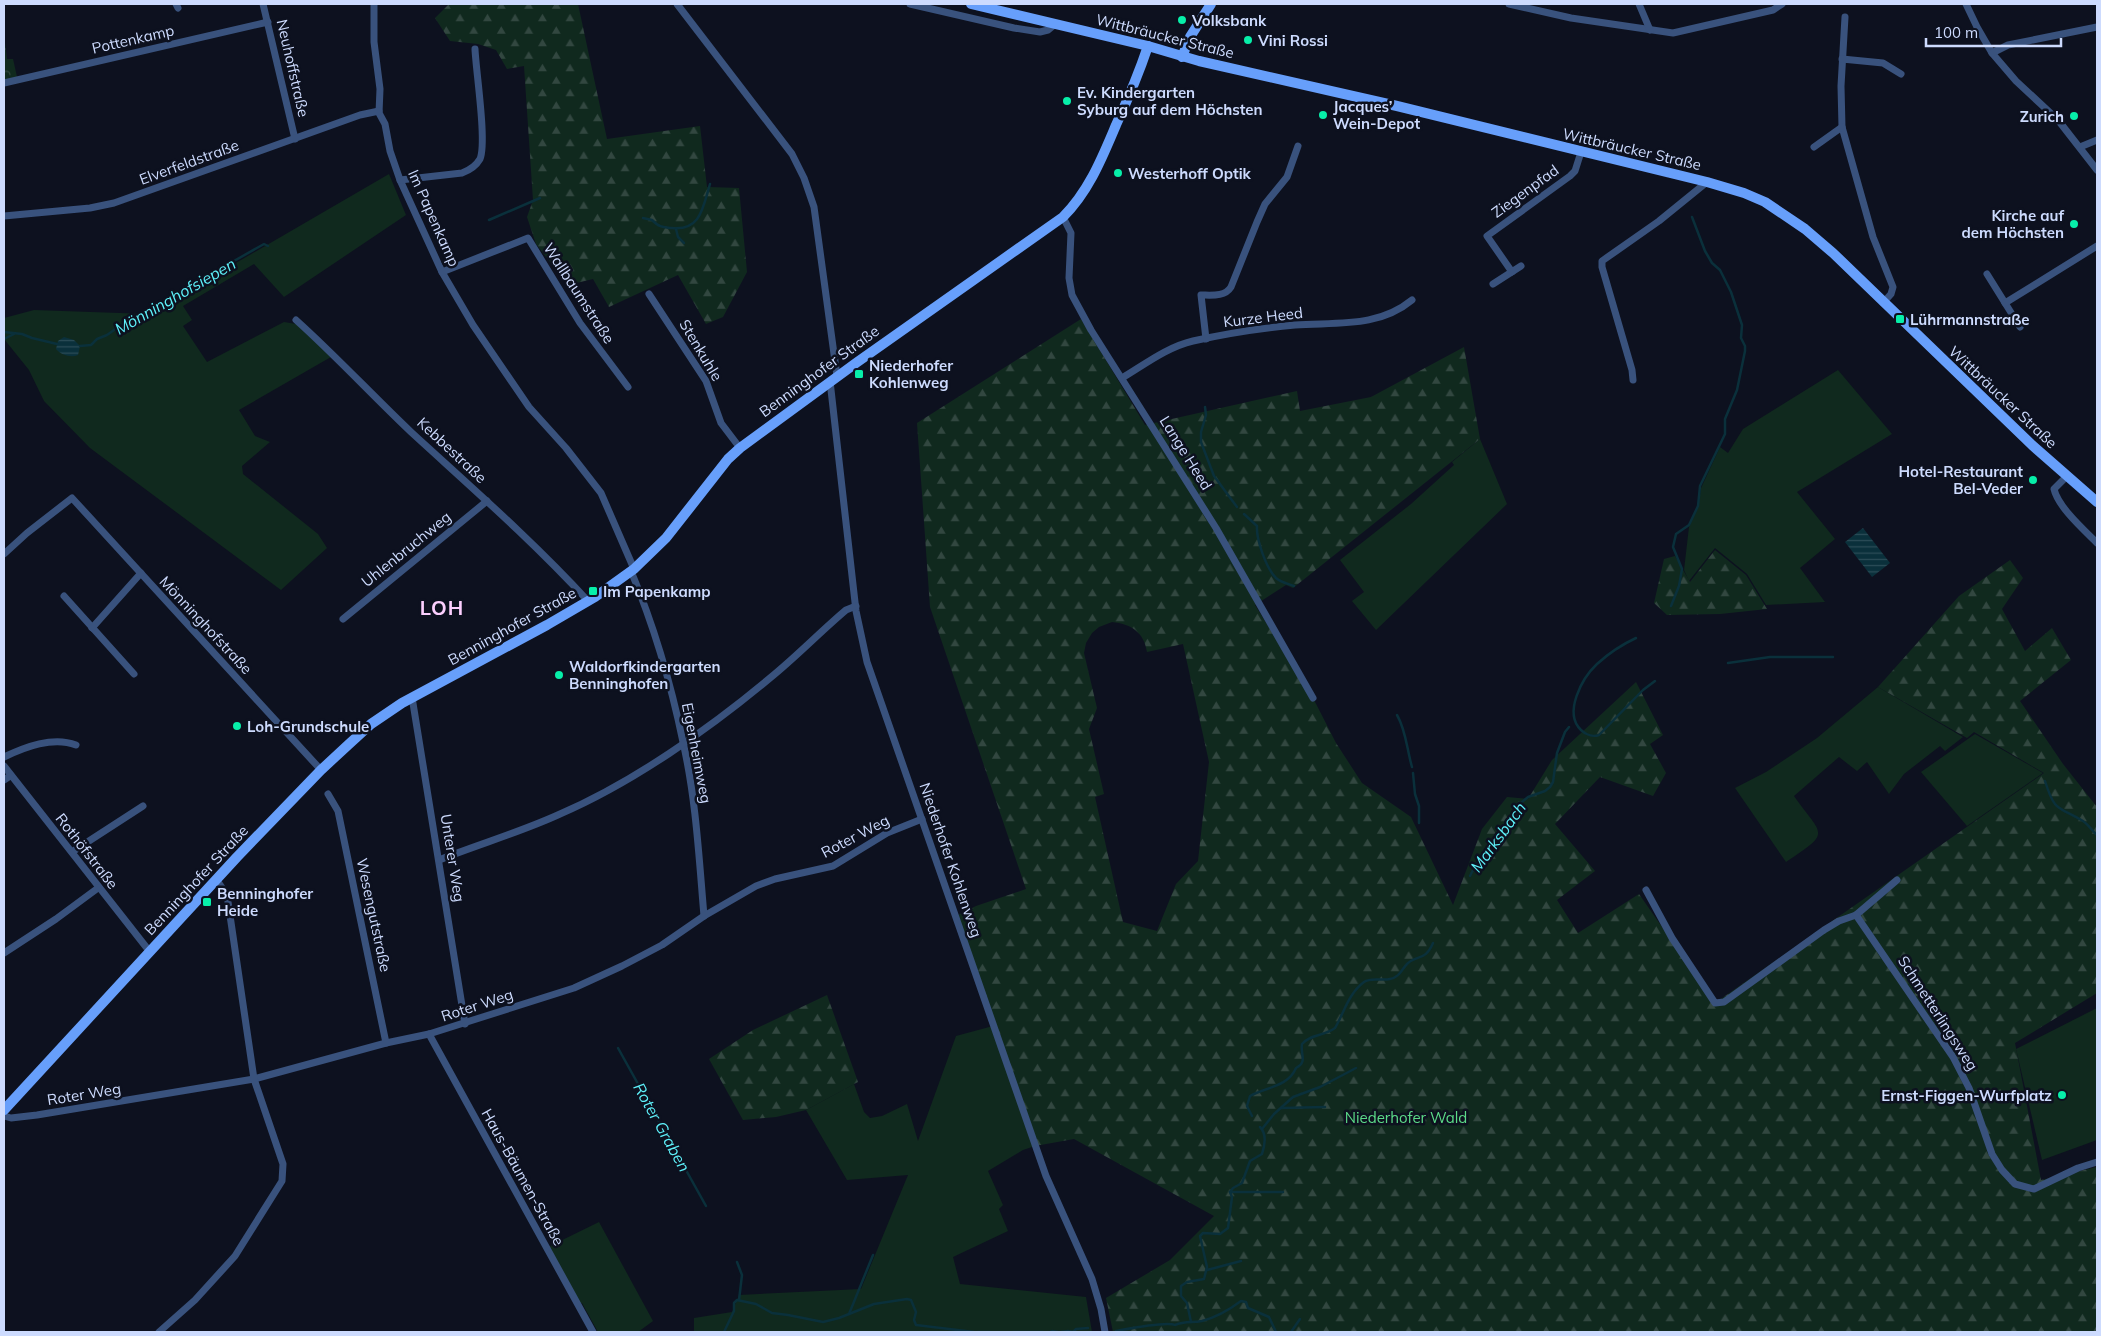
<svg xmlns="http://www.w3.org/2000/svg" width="2101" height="1336" viewBox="0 0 2101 1336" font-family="Mulish,sans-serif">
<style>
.green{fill:#10291e}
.forest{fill:url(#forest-firs);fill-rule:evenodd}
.park{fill:url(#park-crowns)}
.water{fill:url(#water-rules)}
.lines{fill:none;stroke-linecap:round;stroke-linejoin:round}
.stream{stroke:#0a303b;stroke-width:2.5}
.street{stroke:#39527d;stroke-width:7}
.secondary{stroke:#679ffb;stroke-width:10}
.poi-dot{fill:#07efa9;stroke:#0d111f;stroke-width:2}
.labels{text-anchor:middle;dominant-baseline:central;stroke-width:5;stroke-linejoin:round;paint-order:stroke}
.poi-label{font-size:15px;font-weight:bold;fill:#cddbfe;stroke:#0d111f;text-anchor:start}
.street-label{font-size:15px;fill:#cddbfe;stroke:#0d111f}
.park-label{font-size:15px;fill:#5cdb88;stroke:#0d111f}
.water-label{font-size:16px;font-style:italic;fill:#5ef1fa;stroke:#0d111f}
.district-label{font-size:20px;font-weight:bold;letter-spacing:1px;fill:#fccffe;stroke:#0d111f}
</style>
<defs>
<pattern id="forest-firs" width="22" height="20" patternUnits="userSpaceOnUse" patternTransform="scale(1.25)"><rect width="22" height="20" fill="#10291e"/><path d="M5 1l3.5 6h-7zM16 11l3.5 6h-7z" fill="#324740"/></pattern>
<pattern id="park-crowns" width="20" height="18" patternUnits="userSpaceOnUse" patternTransform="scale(1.25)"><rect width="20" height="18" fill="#10291e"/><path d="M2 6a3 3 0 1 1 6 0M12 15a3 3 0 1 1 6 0" fill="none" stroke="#324740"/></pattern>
<pattern id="water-rules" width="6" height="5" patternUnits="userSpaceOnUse" patternTransform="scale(1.25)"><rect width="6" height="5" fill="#0a303b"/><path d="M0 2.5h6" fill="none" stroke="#2c4d58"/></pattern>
</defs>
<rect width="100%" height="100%" fill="#0d111f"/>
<!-- green -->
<g class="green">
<polygon points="389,174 406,215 284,297 254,264 183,306 192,320 183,326 207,362 284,322 296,324 331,357 239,410 255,436 270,442 242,466 243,474 318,534 327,548 281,590 90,448 44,401 29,370 4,339 4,318 34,310 148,314"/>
<polygon points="1838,370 1892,434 1797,492 1835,539 1800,568 1825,602 1766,605 1747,574 1715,548 1689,581 1684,570 1689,527 1698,508 1701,488 1720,447 1728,453 1743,429"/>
<polygon points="1480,439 1507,504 1376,630 1352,601 1364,592 1340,560 1411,504 1454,465 1452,462"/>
<path d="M1878,687L1963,737L1945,751L1940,746L1904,774L1889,794L1867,762L1857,771L1839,757L1794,796C1823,837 1832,831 1786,862L1735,788L1766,772L1817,738Z"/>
<polygon points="1975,734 2043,773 1967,826 1921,772"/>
<polygon points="2097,1008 2097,1140 2042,1160 2016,1049"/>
<polygon points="993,1026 1035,1146 1023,1150 988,1171 1003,1205 999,1209 1008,1231 953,1257 960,1284 1086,1297 1092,1332 724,1332 725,1329 723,1332 694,1332 694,1318 732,1312 739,1295 861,1289 908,1175 847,1180 806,1110 854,1084 864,1112 870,1118 882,1116 907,1104 918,1141 956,1036"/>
<polygon points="599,1222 653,1321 638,1332 598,1332 582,1303 579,1303 548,1247"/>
</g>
<!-- forest -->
<g class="forest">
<polygon points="449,4 578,4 607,139 700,126 707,187 739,188 747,272 723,317 706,324 678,275 609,307 593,279 568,285 536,244 527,217 533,200 524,66 507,69 496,50 478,44 450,41 435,18"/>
<path d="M1081,319L1145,425L1297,391L1300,411L1371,397L1464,347L1480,439L1293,588L1286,585L1255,605L1313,698L1336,743L1362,783L1411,817L1453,905L1482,829L1507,797L1528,799L1552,760L1636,682L1663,735L1650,744L1666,773L1653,796L1600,777L1555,824L1595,871L1557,900L1578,933L1639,894L1715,1003L2044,773L1974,732L1967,738L1878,687L1959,596L2010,560L2023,578L2002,609L2025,651L2052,628L2071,660L2020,701L2063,764L2097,807V993L2015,1043L2041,1180L2097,1167V1332H1113L1106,1298L1170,1260L1214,1216L1074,1139L1035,1146L956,916L976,906L1026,889L930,607L917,423ZM1112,622C1131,624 1144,632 1147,652L1183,644L1209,762L1198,861L1176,884L1157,931L1123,922L1095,797L1104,794L1089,729L1097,708L1084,653L1086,643L1092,633L1099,627Z"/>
<polygon points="1715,550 1746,575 1767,609 1720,614 1667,615 1654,603 1664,559 1675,556 1690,582"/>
<polygon points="827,995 858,1082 806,1110 776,1117 743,1120 709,1059 753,1030"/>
</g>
<!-- park -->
<polygon class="park" points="4,35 7,59 13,59 17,77 4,80"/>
<!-- water -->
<g class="water">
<path d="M64,337L74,340L80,346L78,355C71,358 61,355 56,349L58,341Z"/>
<polygon points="1863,528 1890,563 1872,577 1845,542"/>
</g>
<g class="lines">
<!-- stream -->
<g class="stream">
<path d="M643,218L652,220C660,228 663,227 672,228C701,231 703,207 710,184"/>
<polyline points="489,220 540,198"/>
<polyline points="676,229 678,237 684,243"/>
<polyline points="4,332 22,334 32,338 57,344"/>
<polyline points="4,339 14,334"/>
<polyline points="80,346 91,345 97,339 107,335 121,325 264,244 268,246"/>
<polyline points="1205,407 1206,415 1201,432 1201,442 1214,476 1237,507"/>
<path d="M1244,514L1257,526C1256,539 1266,568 1276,578C1280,582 1289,584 1294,586"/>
<polyline points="1671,606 1679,586 1682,569 1673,547 1676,534 1689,525 1698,506 1700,486 1725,434 1725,419 1737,390 1745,351 1745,346 1741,338 1742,325 1731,292 1720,270 1712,263 1705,251 1692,217"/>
<path d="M1636,638C1623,644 1608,654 1597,664C1582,678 1563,713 1581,730C1586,735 1593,737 1599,735L1643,690L1655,681"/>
<polyline points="1728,663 1770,657 1833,657"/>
<path d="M1397,715C1406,730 1407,750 1412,767"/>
<polyline points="1413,773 1415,794 1419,806 1419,823"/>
<path d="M2045,781C2055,813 2058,806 2083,821C2089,825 2092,831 2097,835"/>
<polyline points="1470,876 1476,864 1494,849 1510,824 1516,807 1528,797 1545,791 1550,787 1553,782 1557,753 1565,732 1569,727"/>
<polyline points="618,1048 706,1206"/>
<polyline points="1281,1108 1325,1107"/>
<path d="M1252,1116L1247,1106L1250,1096C1266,1087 1288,1087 1296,1068C1308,1062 1300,1054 1302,1044C1310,1034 1325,1036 1335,1028C1344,1013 1348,994 1364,982C1371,977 1382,981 1390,979C1400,977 1401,970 1407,964C1417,954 1425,962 1433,943"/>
<polyline points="1262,1129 1274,1114 1293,1097 1320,1087 1356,1068"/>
<polyline points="1230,1192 1283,1192"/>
<polyline points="737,1262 742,1275 739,1300"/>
<polyline points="1207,1270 1241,1261"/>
<polyline points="849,1314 873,1255"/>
<path d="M1191,1322L1187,1303L1181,1296V1286L1187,1282L1204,1279L1207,1267L1200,1236L1203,1233L1220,1234L1228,1228L1232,1197L1230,1192L1233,1188L1242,1183L1250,1161L1262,1154C1265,1145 1267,1134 1260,1127"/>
<path d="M1116,1331C1127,1329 1167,1321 1175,1325C1185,1321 1192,1323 1202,1321C1217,1317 1229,1310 1241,1301L1246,1302L1248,1308L1269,1317L1276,1332"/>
<polyline points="724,1332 734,1311 734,1303 737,1300 756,1304 772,1313 788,1315 823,1322 839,1318 874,1304 907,1299 911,1300 916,1312 914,1320 916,1325 974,1332"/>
<polyline points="978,1332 990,1332"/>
<polyline points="1013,1332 1043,1332"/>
<polyline points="1050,1332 1052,1331 1058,1332"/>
<polyline points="1061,1332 1068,1331 1073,1332 1076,1329 1088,1328"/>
<polyline points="1291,1332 1300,1319"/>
<polyline points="1474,1332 1475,1332"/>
</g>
<!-- street -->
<g class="street">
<polyline points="176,4 178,8"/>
<polyline points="263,4 295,139"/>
<polyline points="374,4 374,42 380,89 379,113 385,124 390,151 400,180 442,272 473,325 529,407 566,448 601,493 634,569"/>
<polyline points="677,4 792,154 804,178 814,207 837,376"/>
<polyline points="910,4 1014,28 1040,32 1048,30 1054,25"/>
<polyline points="1509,4 1571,18 1673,33 1773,10 1782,4"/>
<polyline points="1639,4 1650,30"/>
<polyline points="1966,4 1977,27 1992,53 2016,81 2058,120 2097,170"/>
<polyline points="1845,17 1841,86 1842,127 1873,237 1893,287 1891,294 1883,303"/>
<polyline points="1992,53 2008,45 2097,27"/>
<polyline points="1842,59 1883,63 1901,74"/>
<polyline points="4,83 268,22"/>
<polyline points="1814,147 1842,127"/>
<polyline points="2080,147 2097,140"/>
<path d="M400,180L462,173C470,170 476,166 480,159C487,142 476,72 475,49"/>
<polyline points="4,216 90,208 114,203 360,115 379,111"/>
<polyline points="1063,217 1071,233 1069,278 1072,295 1091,330 1216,528 1313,698"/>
<polyline points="442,272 528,238 580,323 628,387"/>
<polyline points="1512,272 1487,236 1570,176 1575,171 1581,152"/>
<polyline points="1987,274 2020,327"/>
<polyline points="1493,284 1521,266"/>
<polyline points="649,294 706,381 721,423 740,448"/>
<polyline points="2005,303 2097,246"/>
<path d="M296,320C336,356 372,395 411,432C471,487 533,541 588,601"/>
<path d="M1206,339L1201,295C1211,295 1225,297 1231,287L1257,222L1265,204L1287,177L1298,146"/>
<path d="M1122,378C1144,365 1167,347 1193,341C1224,334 1263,328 1295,325C1337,322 1378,328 1412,300"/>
<polyline points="1633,380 1632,370 1602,267 1602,261 1659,221 1707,182"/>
<polyline points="830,381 856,611 867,662 1046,1176 1092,1279 1101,1309 1105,1332"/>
<path d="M2067,476L2054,489C2058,507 2084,530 2097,543"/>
<polyline points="4,554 27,533 72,498 321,770"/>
<path d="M631,571C654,626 671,684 683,742C696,799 699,858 704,916"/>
<polyline points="64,596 134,674"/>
<polyline points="343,619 487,501"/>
<polyline points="92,628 141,573"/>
<polyline points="412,697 465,1024"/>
<path d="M4,757C25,747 53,736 76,745"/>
<polyline points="4,766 150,952"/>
<polyline points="4,780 10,776"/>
<polyline points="328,794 338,811 386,1043"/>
<polyline points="72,852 143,806"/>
<path d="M439,860C479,844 521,832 560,814C632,783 709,729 770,678C796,657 820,632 846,610L856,606"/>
<polyline points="1646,890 1672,938 1715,1003 1724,1002 1824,930 1839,921 1856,915 1897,880"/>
<polyline points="1856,915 1953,1057 1969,1088 1992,1154 2002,1170 2015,1184 2034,1189 2078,1168 2097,1162"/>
<polyline points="4,953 56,919 98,888"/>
<polyline points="429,1034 593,1332"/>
<polyline points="4,1116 11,1118 37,1115 254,1079 386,1043 429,1034 574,988 622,966 662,945 704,916 756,886 775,879 833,866 887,833 922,819"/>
<polyline points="159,1332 195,1300 235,1256 282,1181 283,1164 254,1079 227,895 216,879"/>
</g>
<!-- secondary -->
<g class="secondary">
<polyline points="971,4 1148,46 1199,61 1397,106 1707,182 1744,193 1765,202 1805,229 1833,253 2032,445 2097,502"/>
<polyline points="1182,57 1190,37 1211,4"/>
<path d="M4,1110L237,857L321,770L348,745L371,724L402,703L547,625L595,597L634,569L666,538L728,459L740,448L856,363L1063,217C1089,191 1102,158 1116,125C1128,99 1139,73 1148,46"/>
</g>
</g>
<!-- markers -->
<g class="poi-dot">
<circle cx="1182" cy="20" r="5"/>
<circle cx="1248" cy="40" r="5"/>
<circle cx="1067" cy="101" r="5"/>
<circle cx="1323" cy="115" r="5"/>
<circle cx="2074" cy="116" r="5"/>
<circle cx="1118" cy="173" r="5"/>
<circle cx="2074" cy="224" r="5"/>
<rect x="1895" y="314" width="10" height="10" rx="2.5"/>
<rect x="854" y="369" width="10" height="10" rx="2.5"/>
<circle cx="2033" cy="480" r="5"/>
<rect x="588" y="586" width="10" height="10" rx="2.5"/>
<circle cx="559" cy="675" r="5"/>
<circle cx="237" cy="726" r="5"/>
<rect x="202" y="897" width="10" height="10" rx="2.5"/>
<circle cx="2062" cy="1095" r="5"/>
</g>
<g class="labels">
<!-- poi labels -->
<g class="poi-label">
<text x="1192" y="20">Volksbank</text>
<text x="1258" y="40">Vini Rossi</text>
<text x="1077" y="92">Ev. Kindergarten<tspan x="1077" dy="17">Syburg auf dem Höchsten</tspan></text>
<text x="1333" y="106">Jacques’<tspan x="1333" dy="17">Wein-Depot</tspan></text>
<text x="2064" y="116" text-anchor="end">Zurich</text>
<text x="1128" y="173">Westerhoff Optik</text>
<text x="2064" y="215" text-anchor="end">Kirche auf<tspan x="2064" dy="17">dem Höchsten</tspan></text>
<text x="1910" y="319">Lührmannstraße</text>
<text x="869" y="365">Niederhofer<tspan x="869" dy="17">Kohlenweg</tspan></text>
<text x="2023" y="471" text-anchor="end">Hotel-Restaurant<tspan x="2023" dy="17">Bel-Veder</tspan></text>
<text x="603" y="591">Im Papenkamp</text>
<text x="569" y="666">Waldorfkindergarten<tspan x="569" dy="17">Benninghofen</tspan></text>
<text x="247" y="726">Loh-Grundschule</text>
<text x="217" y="893">Benninghofer<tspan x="217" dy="17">Heide</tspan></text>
<text x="2052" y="1095" text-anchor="end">Ernst-Figgen-Wurfplatz</text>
</g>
<!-- street labels -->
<g class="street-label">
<text transform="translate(1165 36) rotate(14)">Wittbräucker Straße</text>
<text transform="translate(133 39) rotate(-13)">Pottenkamp</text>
<text transform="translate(293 68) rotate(77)">Neuhoffstraße</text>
<text transform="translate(1632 149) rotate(13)">Wittbräucker Straße</text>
<text transform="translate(189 162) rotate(-20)">Elverfeldstraße</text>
<text transform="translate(1525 191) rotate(-36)">Ziegenpfad</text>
<text transform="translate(434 218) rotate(66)">Im Papenkamp</text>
<text transform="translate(579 293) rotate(57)">Wallbaumstraße</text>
<text transform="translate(1263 317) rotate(-7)">Kurze Heed</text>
<text transform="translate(701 350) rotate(59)">Stenkuhle</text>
<text transform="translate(819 371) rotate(-36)">Benninghofer Straße</text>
<text transform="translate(2003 397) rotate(43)">Wittbräucker Straße</text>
<text transform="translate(452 450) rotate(43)">Kebbestraße</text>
<text transform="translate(1186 453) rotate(58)">Lange Heed</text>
<text transform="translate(406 549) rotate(-39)">Uhlenbruchweg</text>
<text transform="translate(206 625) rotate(47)">Mönninghofstraße</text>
<text transform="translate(512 626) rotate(-29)">Benninghofer Straße</text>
<text transform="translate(697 753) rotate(79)">Eigenheimweg</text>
<text transform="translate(855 836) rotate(-28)">Roter Weg</text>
<text transform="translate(87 851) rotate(52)">Rothöfstraße</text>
<text transform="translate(453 858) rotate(81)">Unterer Weg</text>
<text transform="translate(951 860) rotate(71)">Niederhofer Kohlenweg</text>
<text transform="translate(196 880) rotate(-47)">Benninghofer Straße</text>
<text transform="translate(374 915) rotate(78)">Wesengutstraße</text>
<text transform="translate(477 1005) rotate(-18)">Roter Weg</text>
<text transform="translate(1938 1013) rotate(57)">Schmetterlingsweg</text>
<text transform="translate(84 1094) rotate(-9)">Roter Weg</text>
<text transform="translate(523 1177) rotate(61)">Haus-Bäumen-Straße</text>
</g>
<!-- park labels -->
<g class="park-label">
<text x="1406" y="1117">Niederhofer Wald</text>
</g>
<!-- water labels -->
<g class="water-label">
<text transform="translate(175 296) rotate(-30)">Mönninghofsiepen</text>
<text transform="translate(1498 837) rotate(-54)">Marksbach</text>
<text transform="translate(662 1127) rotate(61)">Roter Graben</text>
</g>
<!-- district labels -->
<g class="district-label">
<text x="442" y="607">LOH</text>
</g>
</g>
<!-- border -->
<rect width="2101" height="1336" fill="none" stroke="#cddbfe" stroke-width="10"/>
<!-- scale -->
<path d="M1926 38v8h135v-8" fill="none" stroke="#cddbfe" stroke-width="2.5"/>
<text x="1934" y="38" font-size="15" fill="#cddbfe" stroke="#0d111f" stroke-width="4" paint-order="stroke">100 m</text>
</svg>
